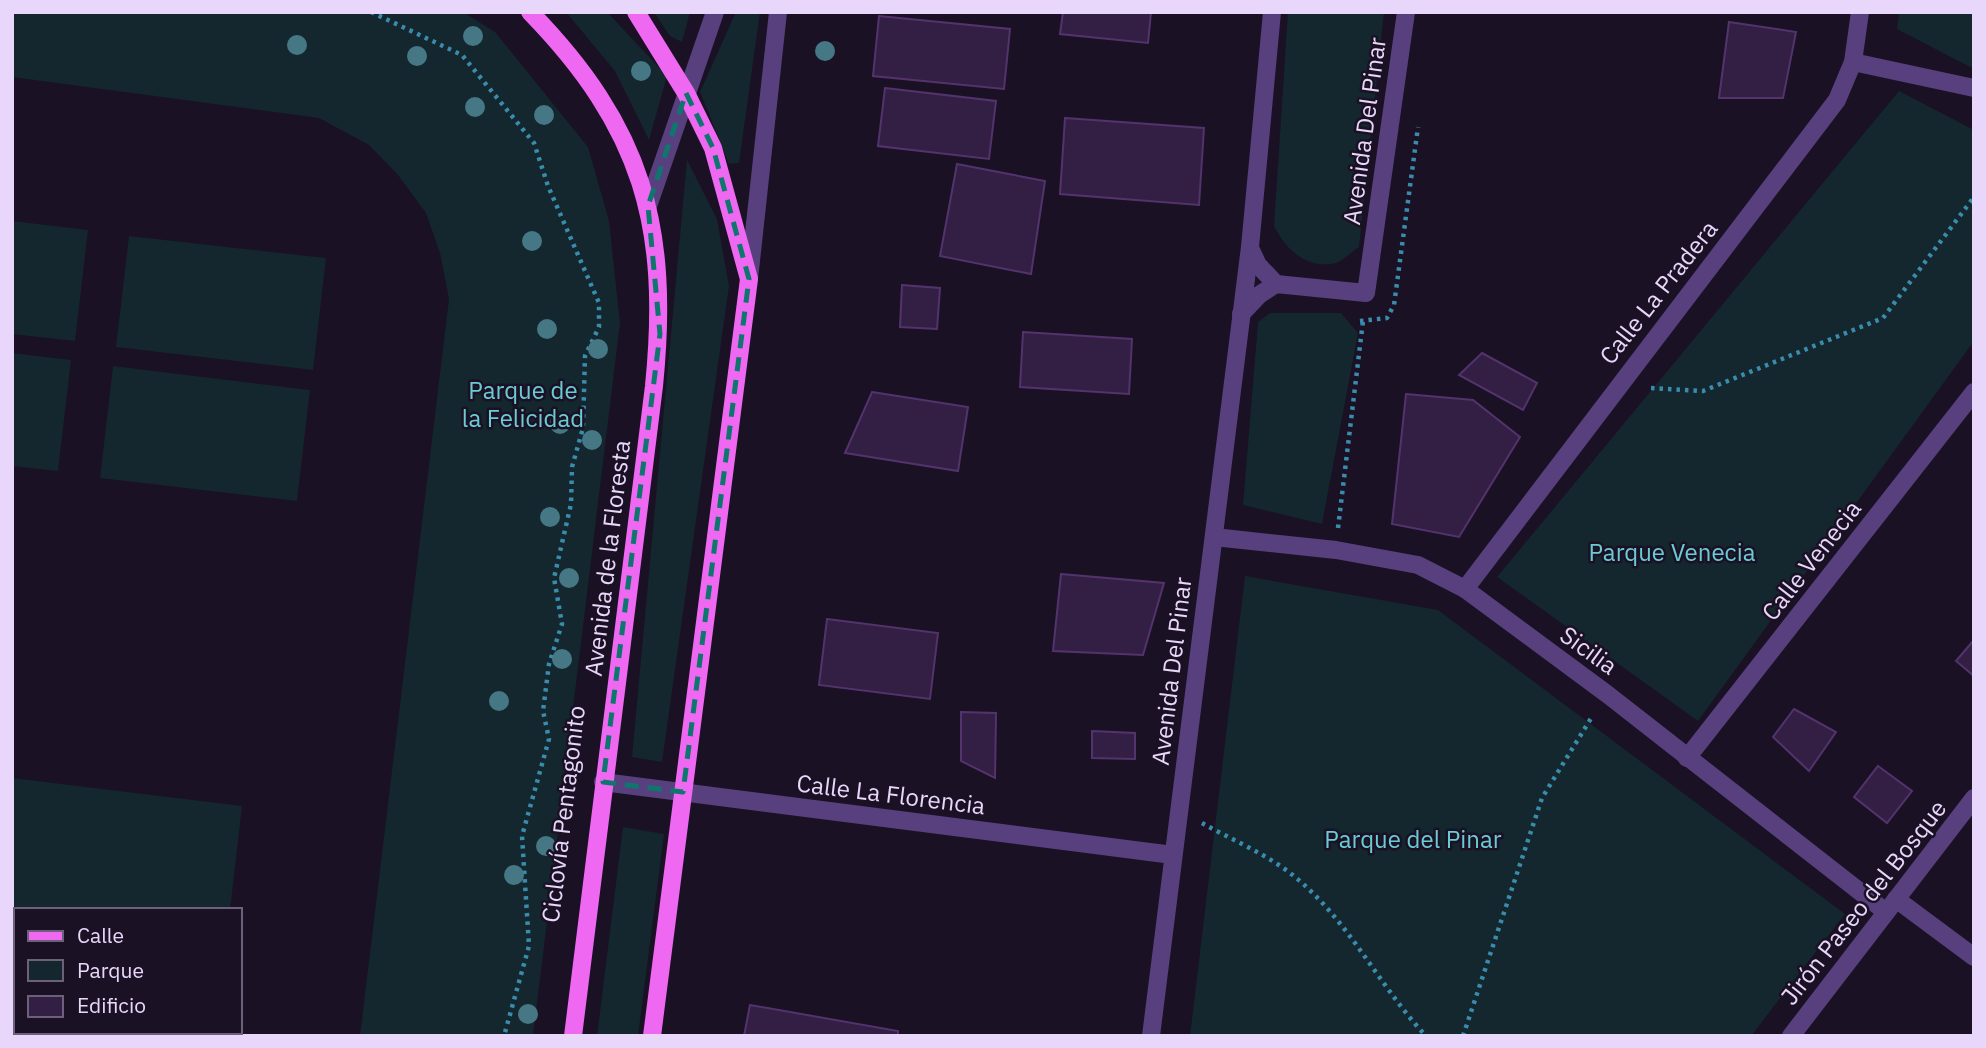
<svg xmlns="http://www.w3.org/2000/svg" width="1986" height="1048" viewBox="0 0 1986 1048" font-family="'IBM Plex Sans',sans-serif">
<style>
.green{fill:#14262e}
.building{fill:#331f43;stroke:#53336d;stroke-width:2}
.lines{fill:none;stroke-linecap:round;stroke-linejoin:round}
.path{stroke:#3a8cad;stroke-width:4.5;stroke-dasharray:3.5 5;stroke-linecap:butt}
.minor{stroke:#58407f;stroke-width:18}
.major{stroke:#ee68f2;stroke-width:18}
.tree{fill:#467785}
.marked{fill:none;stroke:#0f766e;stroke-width:5;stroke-dasharray:14 9;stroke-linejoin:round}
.labels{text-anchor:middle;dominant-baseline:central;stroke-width:5;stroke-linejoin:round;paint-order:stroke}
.street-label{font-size:24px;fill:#e8d7fb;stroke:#1b1124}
.park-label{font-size:24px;fill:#6acbd5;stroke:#1b1124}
</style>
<rect width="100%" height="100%" fill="#1b1124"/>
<!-- green -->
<g class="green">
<polygon points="12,12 463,12 495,32 588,147 609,221 620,323 533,1036 360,1036 449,299 440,253 426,213 398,175 369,145 319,118 12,77"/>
<polygon points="566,12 607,12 667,76 649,140 615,71"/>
<polygon points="654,12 690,12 682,42 670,36"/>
<polygon points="736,12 760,12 739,163 729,164 700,92"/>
<path d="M1288,12H1384L1359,247C1352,251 1343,261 1336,263C1306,270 1286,249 1274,226Z"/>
<polygon points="1899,12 1974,12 1974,69 1897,29"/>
<polygon points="1899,91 1974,130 1974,341 1698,721 1497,577"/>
<polygon points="687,160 717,219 729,286 662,762 632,757"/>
<polygon points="12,221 88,230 75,341 12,334"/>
<polygon points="129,236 326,258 313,370 116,347"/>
<polygon points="1270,313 1341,313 1358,333 1322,524 1243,505 1258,322"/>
<polygon points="12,353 71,360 58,471 12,466"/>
<polygon points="113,366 310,390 297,501 100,478"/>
<polygon points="1245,576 1438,610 1845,914 1751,1036 1190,1036"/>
<polygon points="12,778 242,806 230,910 16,910 16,1032 215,1032 214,1036 12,1036"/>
<polygon points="623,827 664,834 638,1036 597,1036"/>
</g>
<!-- building -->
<g class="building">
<polygon points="1063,12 1151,12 1148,43 1060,34"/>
<polygon points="879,16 1010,29 1004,89 873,76"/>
<polygon points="1729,22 1796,32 1783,98 1719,98"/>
<polygon points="885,88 996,101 989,159 878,146"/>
<polygon points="1065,118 1204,128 1199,205 1060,194"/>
<polygon points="957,164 1045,181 1031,274 940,256"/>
<polygon points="902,285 940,288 937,329 900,327"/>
<polygon points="1023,332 1132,339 1129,394 1020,387"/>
<polygon points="1482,353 1537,383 1523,410 1459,375"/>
<polygon points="872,392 968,407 958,471 845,453"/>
<polygon points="1406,394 1473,400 1520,437 1459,537 1392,524"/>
<polygon points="1061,574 1164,583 1143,655 1053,651"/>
<polygon points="827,619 938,633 930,699 819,685"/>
<polygon points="1973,641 1974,641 1974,676 1956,661"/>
<polygon points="1794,709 1836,732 1809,771 1773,737"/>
<polygon points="961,712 996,713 995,778 961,761"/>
<polygon points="1092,731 1135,733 1135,759 1092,758"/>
<polygon points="1878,766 1912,791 1887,823 1854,797"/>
<polygon points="750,1005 898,1031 898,1036 744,1036"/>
</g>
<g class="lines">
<!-- path -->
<g class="path">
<polyline points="371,12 462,55 534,143 548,186 599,303 599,327 585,356 583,428 572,467 571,504 554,578 562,624 549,664 543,711 549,739 522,836 529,946 504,1036"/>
<polyline points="1360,321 1387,318 1394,305 1418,127"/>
<polyline points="1651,388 1703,391 1883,318 1974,197"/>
<polyline points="1338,528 1363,321"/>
<path d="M1202,823C1232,840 1269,855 1295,877C1349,921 1379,986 1426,1036"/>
<polyline points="1463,1036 1542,798 1593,715"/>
</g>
<!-- minor -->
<g class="minor">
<polyline points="1853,62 1974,88"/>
<polyline points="648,206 715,12"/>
<polyline points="1250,248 1258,265 1276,284"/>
<polyline points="749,279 778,12"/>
<polyline points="1241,314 1259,295 1276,284 1366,293 1406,12"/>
<polyline points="1214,537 1336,550 1418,565 1465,589 1607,694 1886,912"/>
<polyline points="1465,589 1837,100 1853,62 1860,12"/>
<polyline points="1687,758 1974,392"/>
<polyline points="603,782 1173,855"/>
<polyline points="1896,899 1974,957"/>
<polyline points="1151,1036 1250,247 1272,12"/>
<polyline points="1791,1036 1974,798"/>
</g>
<!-- major -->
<g class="major">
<path d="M530,12C643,128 670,227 654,386L573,1036"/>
<polyline points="636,12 686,93 713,148 749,279 652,1036"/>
</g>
</g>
<!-- trees -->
<g class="tree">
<circle cx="473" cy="36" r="10"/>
<circle cx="297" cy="45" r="10"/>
<circle cx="825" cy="51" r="10"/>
<circle cx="417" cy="56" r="10"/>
<circle cx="641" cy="71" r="10"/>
<circle cx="475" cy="107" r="10"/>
<circle cx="544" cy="115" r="10"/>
<circle cx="532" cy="241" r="10"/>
<circle cx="547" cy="329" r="10"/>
<circle cx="598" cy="349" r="10"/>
<circle cx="560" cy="424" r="10"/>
<circle cx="592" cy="440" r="10"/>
<circle cx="550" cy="517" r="10"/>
<circle cx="569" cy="578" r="10"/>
<circle cx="562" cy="659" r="10"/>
<circle cx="499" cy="701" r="10"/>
<circle cx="546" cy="846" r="10"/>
<circle cx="514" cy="875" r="10"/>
<circle cx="528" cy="1014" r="10"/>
</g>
<!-- marked area -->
<path class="marked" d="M686,93L713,148L749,279L683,792L603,782L660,334L648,206Z"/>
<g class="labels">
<!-- street labels -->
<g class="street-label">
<text transform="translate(1364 131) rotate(-82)">Avenida Del Pinar</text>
<text transform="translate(1658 292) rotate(-52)">Calle La Pradera</text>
<text transform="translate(607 558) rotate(-83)">Avenida de la Floresta</text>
<text transform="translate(1811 560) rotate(-52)">Calle Venecia</text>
<text transform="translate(1589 650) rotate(36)">Sicilia</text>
<text transform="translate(1171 671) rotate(-83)">Avenida Del Pinar</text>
<text transform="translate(891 794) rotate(7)">Calle La Florencia</text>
<text transform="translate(563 814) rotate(-83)">Ciclovía Pentagonito</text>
<text transform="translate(1863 902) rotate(-52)">Jirón Paseo del Bosque</text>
</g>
<!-- park labels -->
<g class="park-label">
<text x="523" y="390">Parque de<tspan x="523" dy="28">la Felicidad</tspan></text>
<text x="1672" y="552">Parque Venecia</text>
<text x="1413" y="839">Parque del Pinar</text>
</g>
</g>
<!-- border -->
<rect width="1986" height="1048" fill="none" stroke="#e8d7fb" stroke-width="28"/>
<!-- legend -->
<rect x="14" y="908" width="228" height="126" fill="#1b1124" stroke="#6d607a" stroke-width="2"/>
<rect x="28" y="931" width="35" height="10" fill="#ee68f2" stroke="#6d607a" stroke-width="2"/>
<text x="77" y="943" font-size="21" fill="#e8d7fb">Calle</text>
<rect x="28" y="960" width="35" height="21" fill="#14262e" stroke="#6d607a" stroke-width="2"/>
<text x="77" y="978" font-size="21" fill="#e8d7fb">Parque</text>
<rect x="28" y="996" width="35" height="21" fill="#331f43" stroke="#6d607a" stroke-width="2"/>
<text x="77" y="1013" font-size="21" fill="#e8d7fb">Edificio</text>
</svg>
